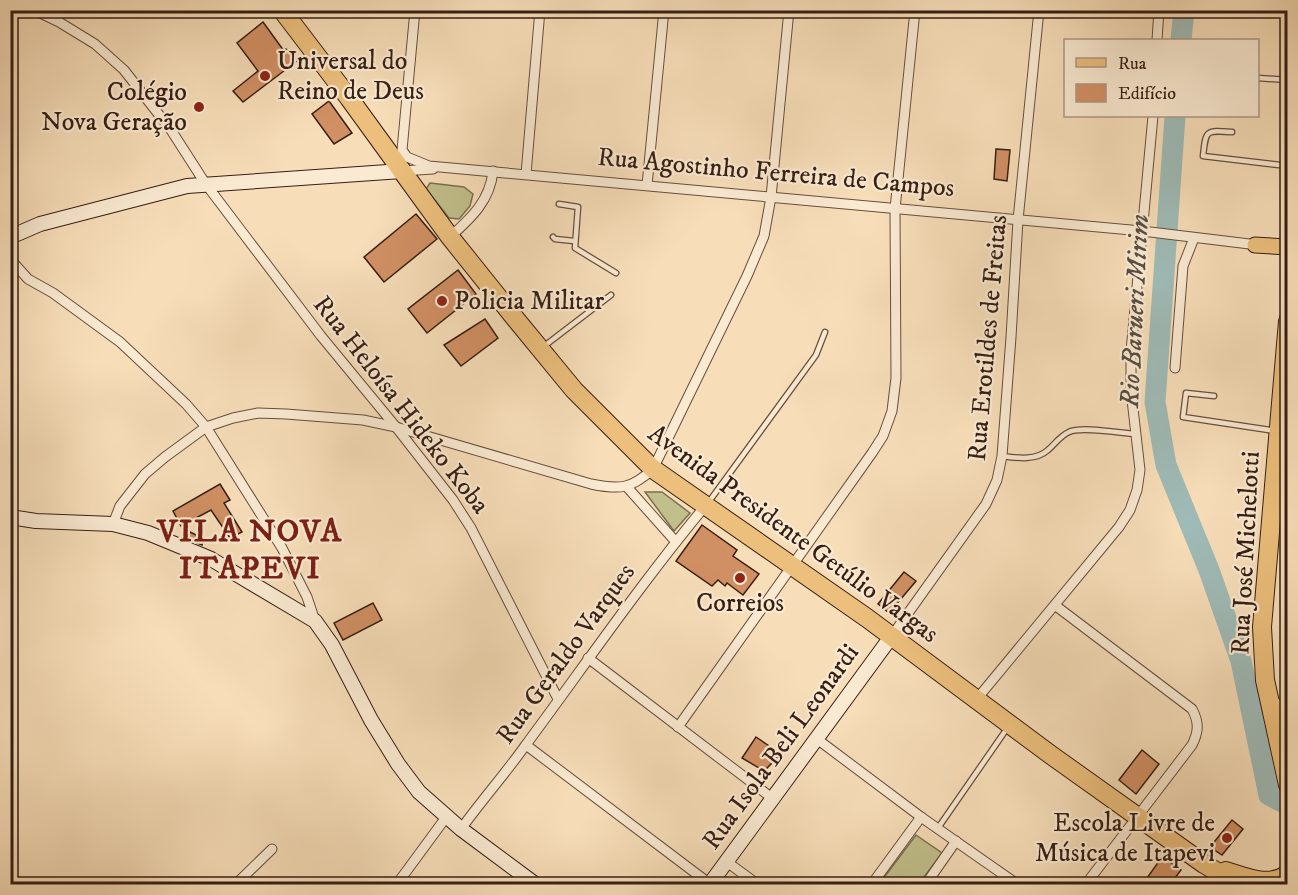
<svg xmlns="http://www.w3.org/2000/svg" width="1298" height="895" viewBox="0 0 1298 895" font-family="'IM FELL DW Pica',serif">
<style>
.green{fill:#c1c08c;stroke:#7c6f50;stroke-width:1.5}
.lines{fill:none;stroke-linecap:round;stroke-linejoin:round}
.river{stroke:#9fbbb7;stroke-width:21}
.building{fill:#d19064;stroke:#361e14;stroke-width:1.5}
.lane-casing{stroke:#664e3d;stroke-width:7}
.street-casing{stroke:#664e3d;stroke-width:11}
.secondary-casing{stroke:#361e14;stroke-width:16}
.primary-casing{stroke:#361e14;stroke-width:17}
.highway-casing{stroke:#361e14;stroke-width:20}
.lane{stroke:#faead2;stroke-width:4.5}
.street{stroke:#faead2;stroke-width:9}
.secondary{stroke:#faead2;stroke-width:14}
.primary{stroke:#ecbf7c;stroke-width:15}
.highway{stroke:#ecbf7c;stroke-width:18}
.poi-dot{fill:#8f2418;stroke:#faead2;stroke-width:2}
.labels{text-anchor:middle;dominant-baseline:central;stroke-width:4.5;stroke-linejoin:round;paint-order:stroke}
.poi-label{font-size:26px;fill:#361e14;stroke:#faead2;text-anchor:start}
.street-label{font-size:26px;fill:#361e14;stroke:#faead2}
.water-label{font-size:27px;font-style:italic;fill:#564d45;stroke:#faead2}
.district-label{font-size:32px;font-weight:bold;letter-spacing:1.5px;fill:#7a1f14;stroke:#faead2}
</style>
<rect width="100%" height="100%" fill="#f7deb9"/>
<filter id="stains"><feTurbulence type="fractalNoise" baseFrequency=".00333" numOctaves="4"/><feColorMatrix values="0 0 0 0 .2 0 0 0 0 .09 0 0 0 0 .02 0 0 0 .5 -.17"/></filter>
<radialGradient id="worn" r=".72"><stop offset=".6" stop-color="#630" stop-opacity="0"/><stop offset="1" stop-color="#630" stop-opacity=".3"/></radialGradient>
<!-- green -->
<g class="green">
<polygon points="430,183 464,187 473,194 470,206 459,219 449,218 426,189"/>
<polygon points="645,492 662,492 690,513 674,531"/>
<polygon points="916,835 942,853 919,884 879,884"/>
</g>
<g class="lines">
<!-- river -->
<g class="river">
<polyline points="1181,40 1184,10"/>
<polyline points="1175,116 1155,402 1166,465 1209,570 1241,661 1269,795 1288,805"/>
</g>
</g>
<!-- building -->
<g class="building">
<polygon points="263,22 284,51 286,49 297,61 243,102 233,91 258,71 237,43"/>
<polygon points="329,101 352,133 334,144 312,114"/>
<polygon points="996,149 1010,150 1007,181 994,179"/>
<polygon points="416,214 437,239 384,282 364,257"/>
<polygon points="458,270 476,294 427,333 408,309"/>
<polygon points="485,319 498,338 461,366 444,345"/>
<polygon points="220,484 230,500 224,503 242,532 230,538 211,510 181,526 173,511"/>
<polygon points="702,525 737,550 733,556 759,574 743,595 727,583 725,586 718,580 712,586 676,561"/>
<polygon points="186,530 204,539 202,545 182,537"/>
<polygon points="904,572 916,581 889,613 878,604"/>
<polygon points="373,603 382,620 343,640 334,623"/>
<polygon points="756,737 781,754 764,771 742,758"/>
<polygon points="1142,750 1159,764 1136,794 1119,780"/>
<polygon points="1232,820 1243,829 1222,855 1210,847"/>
<polygon points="1162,857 1181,870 1170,885 1142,885"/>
</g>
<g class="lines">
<defs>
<g id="lane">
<polyline points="1258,78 1288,80"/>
<path d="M1232,132C1205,130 1206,130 1203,156L1288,166"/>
<polyline points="559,204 578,207 575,248 616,273"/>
<polyline points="553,237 555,239 574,241"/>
<polyline points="543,347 611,295"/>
<polyline points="1214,396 1186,393 1183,417 1276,431"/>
<path d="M1002,456C1017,458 1036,461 1048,450C1055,444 1060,436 1069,432C1081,426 1120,433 1135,434"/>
<polyline points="708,503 816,355 825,332"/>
<polyline points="938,828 1008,727"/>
</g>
<g id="street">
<polyline points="34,10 59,22 95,44 124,70 171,130 205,183 321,336 396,427 453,500 471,528 558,699"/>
<polyline points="415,10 402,150 407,157 429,166 1142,231 1258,245"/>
<polyline points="1157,40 1159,10"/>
<polyline points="402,171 433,169"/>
<polyline points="526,174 540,10"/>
<polyline points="647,185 664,10"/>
<path d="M450,237C471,218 490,201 493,171"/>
<polyline points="10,259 28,279 53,293 120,342 186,404 206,427 282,548 307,597 315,621"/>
<polyline points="1175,368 1183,266 1194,238"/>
<polyline points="627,487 676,542"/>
<path d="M113,524L120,506L145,474L165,457L206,427L233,418L258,413L286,414L363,420L396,427L591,484C620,490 631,489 653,469L747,276L764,236L771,197L789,10"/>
<path d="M1056,606L1192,709C1199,722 1199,731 1192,745L1086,884"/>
<polyline points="891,637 986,504 997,480 1002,456 1011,337 1018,220 1039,10"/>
<polyline points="588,658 772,798"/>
<polyline points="976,700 1119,527 1130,510 1137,490 1140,470 1131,391 1131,351 1153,116"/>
<polyline points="1276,703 1288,724"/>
<polyline points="678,727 872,453 883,436 892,411 896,378 895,209 915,10"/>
<polyline points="817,739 921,817 1017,884"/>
<polyline points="526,745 710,884"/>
<path d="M461,829C482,800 505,774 525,746C585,665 642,582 706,505"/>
<polyline points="727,862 757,884"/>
<polyline points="236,884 272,849"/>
<polyline points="397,884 447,816"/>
<polyline points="872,884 921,817"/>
<polyline points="926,884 956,841"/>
</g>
<g id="secondary">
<polyline points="10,237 40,224 187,186 402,171"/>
<polyline points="10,517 36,521 113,524 148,533 211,559 315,621 332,645 371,720 398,764 419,792 461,829 535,884"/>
<polyline points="710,884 891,637"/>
</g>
<polyline id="primary" points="1255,245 1288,247"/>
<g id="highway">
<polyline points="282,10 349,98 450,237 514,317 574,390 653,469 867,618 1051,755 1204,864 1238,884"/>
<polyline points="1288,321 1262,627 1265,680 1288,785"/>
<path d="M1226,871C1246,877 1268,888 1288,874"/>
</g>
</defs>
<!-- lane casing -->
<use href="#lane" class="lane-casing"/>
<!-- street casing -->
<use href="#street" class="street-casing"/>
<!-- secondary casing -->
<use href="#secondary" class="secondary-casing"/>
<!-- primary casing -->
<use href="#primary" class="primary-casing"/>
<!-- highway casing -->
<use href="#highway" class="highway-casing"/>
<!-- lane -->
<use href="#lane" class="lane"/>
<!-- street -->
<use href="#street" class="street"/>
<!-- secondary -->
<use href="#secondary" class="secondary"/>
<!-- primary -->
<use href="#primary" class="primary"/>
<!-- highway -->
<use href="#highway" class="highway"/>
</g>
<!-- markers -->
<g class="poi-dot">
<circle cx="265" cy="76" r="6"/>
<circle cx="199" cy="107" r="6"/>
<circle cx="442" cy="301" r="6"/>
<circle cx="740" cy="578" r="6"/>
<circle cx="1227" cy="838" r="6"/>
</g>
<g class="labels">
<!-- poi labels -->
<g class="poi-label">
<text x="277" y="61">Universal do<tspan x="277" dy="30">Reino de Deus</tspan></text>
<text x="187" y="92" text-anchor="end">Colégio<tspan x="187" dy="30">Nova Geração</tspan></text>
<text x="454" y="301">Policia Militar</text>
<text x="740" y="603" text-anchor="middle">Correios</text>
<text x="1215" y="823" text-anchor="end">Escola Livre de<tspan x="1215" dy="30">Música de Itapevi</tspan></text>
</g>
<!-- street labels -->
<g class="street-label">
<text transform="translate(776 173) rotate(5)">Rua Agostinho Ferreira de Campos</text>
<text transform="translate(988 338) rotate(-85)">Rua Erotildes de Freitas</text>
<text transform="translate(401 405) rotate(52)">Rua Heloísa Hideko Koba</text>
<text transform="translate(793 534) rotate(36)">Avenida Presidente Getúlio Vargas</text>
<text transform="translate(1246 553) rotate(-87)">Rua José Michelotti</text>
<text transform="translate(566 654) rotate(-54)">Rua Geraldo Varques</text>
<text transform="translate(781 747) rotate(-54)">Rua Isola Beli Leonardi</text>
</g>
<!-- water labels -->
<g class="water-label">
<text transform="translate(1135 311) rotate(-87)">Rio Barueri Mirim</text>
</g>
<!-- district labels -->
<g class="district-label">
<text x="250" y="532">VILA NOVA<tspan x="250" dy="37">ITAPEVI</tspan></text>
</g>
</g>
<!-- margin -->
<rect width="1298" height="895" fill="none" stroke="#f7deb9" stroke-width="36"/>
<rect x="12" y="12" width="1274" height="871" fill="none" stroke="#361e14" stroke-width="3"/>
<rect x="18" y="18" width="1262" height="859" fill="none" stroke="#361e14" stroke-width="1.5"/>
<!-- legend -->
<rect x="1064" y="39" width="195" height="78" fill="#faead2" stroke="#ac9886" stroke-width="1.5"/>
<rect x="1076" y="58" width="30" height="9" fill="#ecbf7c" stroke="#ac9886" stroke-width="1.5"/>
<text x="1118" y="69" font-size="18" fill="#361e14">Rua</text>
<rect x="1076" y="84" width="30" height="18" fill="#d19064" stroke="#ac9886" stroke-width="1.5"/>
<text x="1118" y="99" font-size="18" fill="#361e14">Edifício</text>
<rect width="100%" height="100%" filter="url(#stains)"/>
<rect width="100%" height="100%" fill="url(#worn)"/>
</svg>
